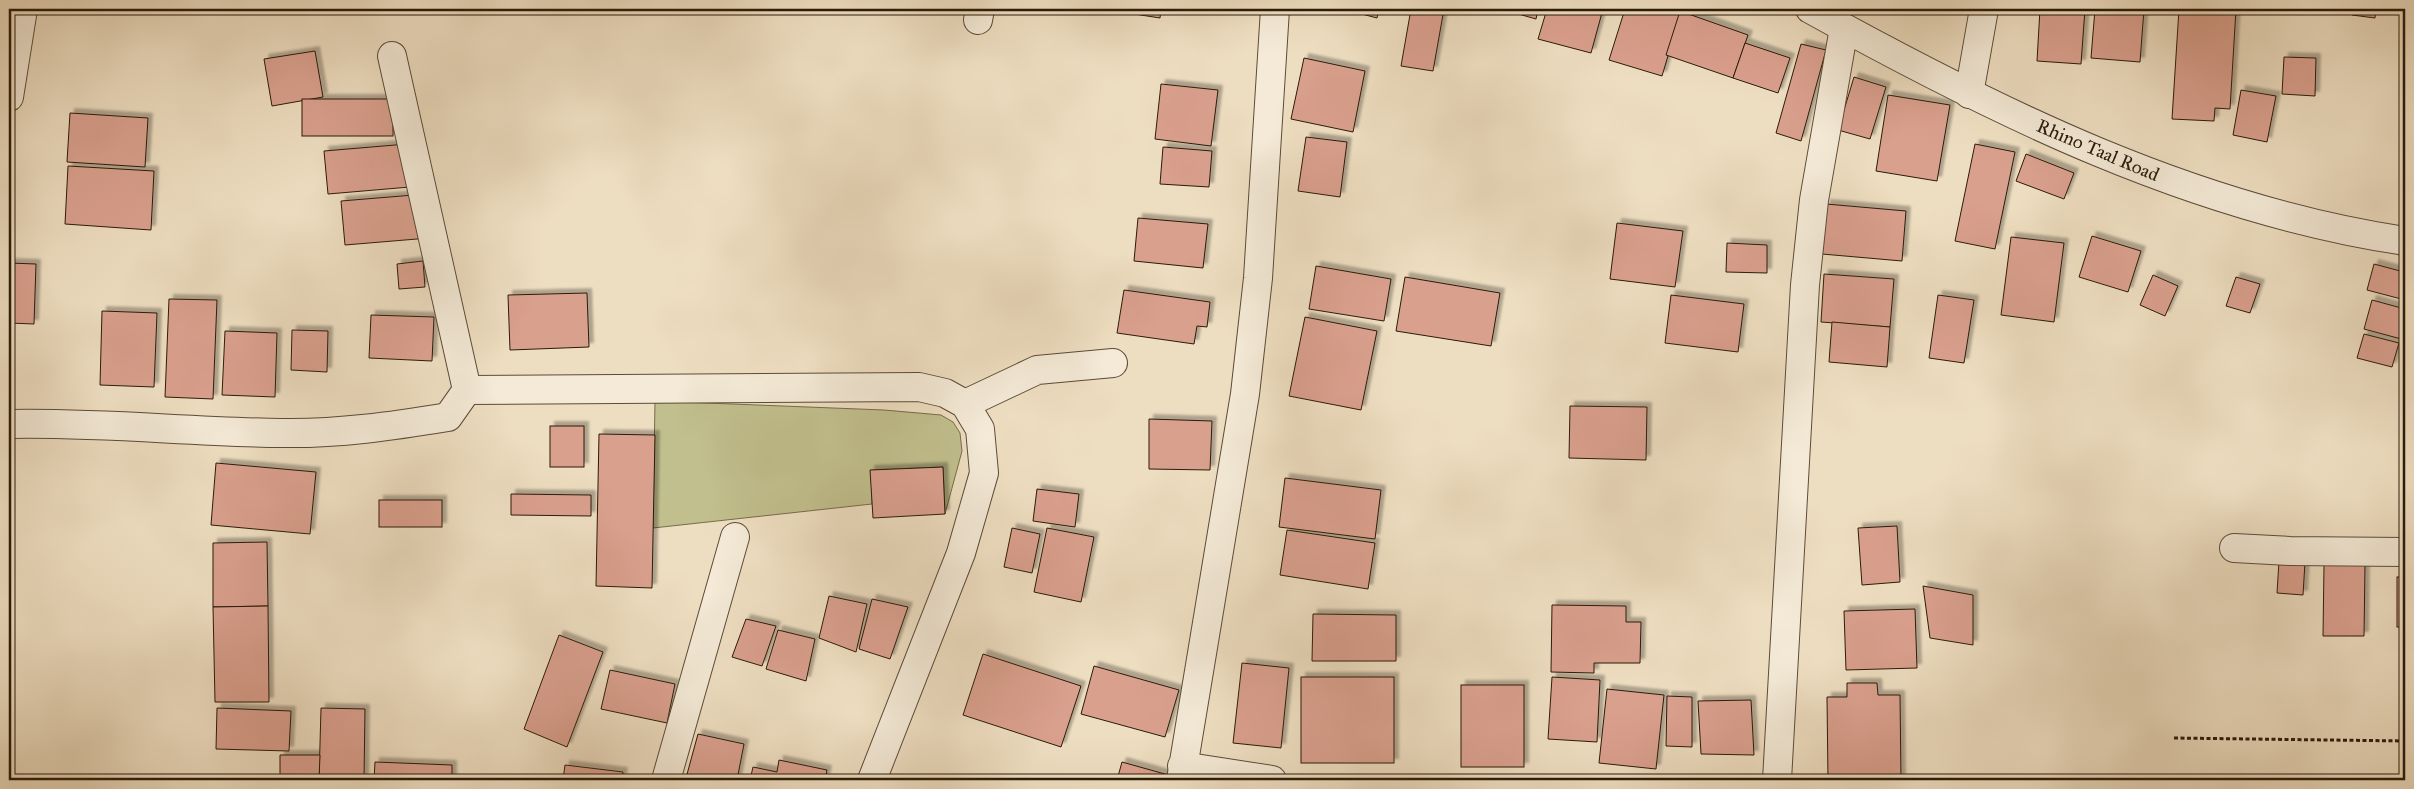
<svg xmlns="http://www.w3.org/2000/svg" width="2414" height="789" viewBox="0 0 2414 789" font-family="'IM FELL Great Primer',serif">
<style>
.green{fill:#c1bf8d;stroke:#766c4c}
.building{fill:#daa08e;stroke:#2a1a0a;filter:url(#shadow)}
.lines{fill:none;stroke-linecap:round;stroke-linejoin:round}
.minor-casing{stroke:#5b4b38;stroke-width:30}
.path{stroke:#2a1a0a;stroke-width:3;stroke-dasharray:4 2.5;stroke-linecap:butt}
.minor{stroke:#f4ead7;stroke-width:28}
.labels{text-anchor:middle;dominant-baseline:central;stroke-width:4;stroke-linejoin:round;paint-order:stroke}
.street-label{font-size:19px;fill:#2a1a0a;stroke:#f4ead7}
</style>
<defs>
<filter id="shadow"><feDropShadow dx="4.5" dy="-4.5" stdDeviation="1" flood-color="#0004"/></filter>
</defs>
<rect width="100%" height="100%" fill="#eedec1"/>
<filter id="stains"><feTurbulence type="fractalNoise" baseFrequency=".004" numOctaves="4"/><feColorMatrix values="0 0 0 0 .2 0 0 0 0 .09 0 0 0 0 .02 0 0 0 .5 -.17"/></filter>
<radialGradient id="worn" r=".72"><stop offset=".6" stop-color="#630" stop-opacity="0"/><stop offset="1" stop-color="#630" stop-opacity=".3"/></radialGradient>
<!-- green -->
<polygon class="green" points="655,401 884,410 941,415 953,422 960,433 962,451 945,514 943,467 871,470 872,504 653,528"/>
<!-- building -->
<g class="building">
<polygon points="1128,9 1161,9 1160,18 1128,13"/>
<polygon points="1343,9 1379,9 1377,18"/>
<polygon points="1411,9 1444,9 1433,71 1401,66"/>
<polygon points="1501,9 1538,9 1536,19"/>
<polygon points="1547,9 1603,9 1591,53 1538,39"/>
<polygon points="1625,9 1682,9 1662,76 1609,60"/>
<polygon points="2040,9 2085,9 2081,64 2037,61"/>
<polygon points="2095,9 2144,9 2140,62 2091,58"/>
<polygon points="2179,9 2236,9 2230,109 2215,108 2214,121 2172,119"/>
<polygon points="2352,9 2376,9 2375,18 2352,15"/>
<polygon points="1680,11 1748,35 1733,78 1666,55"/>
<polygon points="1745,43 1790,58 1778,93 1733,78"/>
<polygon points="1801,44 1826,50 1801,141 1776,133"/>
<polygon points="315,51 323,97 272,106 264,59"/>
<polygon points="2284,57 2316,58 2315,96 2282,94"/>
<polygon points="1304,58 1365,71 1353,132 1291,119"/>
<polygon points="1854,77 1886,87 1870,139 1838,130"/>
<polygon points="1161,84 1218,90 1211,146 1155,139"/>
<polygon points="2241,90 2276,96 2267,142 2233,135"/>
<polygon points="1888,95 1950,105 1937,181 1876,171"/>
<rect x="302" y="99" width="91" height="37"/>
<polygon points="70,113 148,118 145,167 67,162"/>
<polygon points="1306,137 1347,142 1340,197 1298,191"/>
<polygon points="407,144 410,187 328,194 324,151"/>
<polygon points="1975,144 2015,152 1995,249 1955,241"/>
<polygon points="1163,147 1212,151 1209,187 1160,184"/>
<polygon points="2026,154 2074,173 2064,199 2016,181"/>
<polygon points="68,166 154,171 151,230 65,224"/>
<polygon points="426,194 429,238 345,245 341,201"/>
<polygon points="1826,204 1906,211 1902,261 1822,254"/>
<polygon points="1138,218 1208,224 1203,268 1134,261"/>
<polygon points="1617,223 1683,231 1675,287 1610,279"/>
<polygon points="2092,236 2141,251 2128,292 2079,277"/>
<polygon points="2011,237 2064,243 2054,322 2001,315"/>
<polygon points="1727,243 1767,245 1767,273 1726,272"/>
<polygon points="423,261 425,287 399,289 397,264"/>
<polygon points="9,263 36,264 34,324 9,323"/>
<polygon points="2374,264 2404,272 2405,268 2405,300 2367,290"/>
<polygon points="1316,266 1391,279 1384,321 1309,309"/>
<polygon points="1824,274 1894,279 1890,327 1821,322"/>
<polygon points="2153,275 2178,286 2165,316 2140,305"/>
<polygon points="1405,277 1500,293 1491,346 1396,331"/>
<polygon points="2236,277 2260,284 2250,313 2226,306"/>
<polygon points="1124,290 1210,302 1207,327 1197,326 1194,344 1117,333"/>
<polygon points="587,293 589,347 510,350 508,295"/>
<polygon points="1671,295 1744,304 1738,352 1665,343"/>
<polygon points="1938,295 1974,300 1964,363 1929,358"/>
<polygon points="169,299 217,300 213,399 165,397"/>
<polygon points="2372,300 2405,309 2405,340 2364,329"/>
<polygon points="102,311 157,313 154,387 100,385"/>
<polygon points="371,315 434,317 432,361 369,358"/>
<polygon points="1305,317 1377,331 1361,410 1289,396"/>
<polygon points="1832,322 1890,327 1887,367 1829,362"/>
<polygon points="292,330 328,331 327,372 291,370"/>
<polygon points="225,331 277,333 275,397 222,395"/>
<polygon points="2364,334 2399,343 2392,367 2357,358"/>
<polygon points="1570,406 1647,407 1646,460 1569,458"/>
<polygon points="1149,419 1212,421 1210,470 1149,469"/>
<rect x="550" y="426" width="34" height="41"/>
<polygon points="599,434 655,435 652,588 596,586"/>
<polygon points="216,463 316,472 310,534 211,525"/>
<polygon points="943,467 945,514 873,518 870,470"/>
<polygon points="1285,478 1381,490 1375,539 1279,527"/>
<polygon points="1037,489 1079,494 1075,527 1033,521"/>
<polygon points="511,494 591,495 591,516 511,515"/>
<rect x="379" y="500" width="63" height="27"/>
<polygon points="1897,526 1900,582 1862,585 1858,528"/>
<polygon points="1012,528 1040,534 1032,573 1004,567"/>
<polygon points="1047,528 1094,537 1081,602 1034,592"/>
<polygon points="1287,530 1375,543 1368,589 1280,575"/>
<polygon points="267,542 268,606 213,607 213,543"/>
<polygon points="2279,561 2305,562 2303,595 2277,593"/>
<polygon points="2324,565 2365,565 2364,636 2323,636"/>
<rect x="2397" y="577" width="8" height="50"/>
<polygon points="1923,586 1973,595 1973,645 1930,638"/>
<polygon points="829,596 867,604 856,652 819,638"/>
<polygon points="872,599 908,607 890,659 859,649"/>
<polygon points="1552,605 1626,606 1626,622 1641,622 1640,663 1594,663 1594,673 1551,672"/>
<polygon points="268,606 269,702 215,702 213,607"/>
<polygon points="1915,609 1917,668 1846,670 1844,611"/>
<polygon points="1313,614 1396,615 1396,661 1312,661"/>
<polygon points="746,619 776,626 762,666 732,657"/>
<polygon points="778,630 815,639 806,681 766,669"/>
<polygon points="559,635 603,652 567,747 524,729"/>
<polygon points="983,654 1081,686 1061,747 963,715"/>
<polygon points="1242,663 1289,668 1281,748 1233,743"/>
<polygon points="1094,666 1179,690 1165,737 1081,714"/>
<polygon points="610,670 675,684 667,723 601,709"/>
<rect x="1301" y="677" width="93" height="86"/>
<polygon points="1552,677 1600,680 1597,742 1548,739"/>
<polygon points="1847,683 1877,683 1878,695 1900,695 1901,780 1828,780 1827,697 1847,697"/>
<rect x="1461" y="685" width="63" height="82"/>
<polygon points="1607,689 1664,695 1656,769 1599,763"/>
<polygon points="1667,696 1692,697 1692,747 1666,746"/>
<polygon points="1751,700 1754,755 1701,754 1698,701"/>
<polygon points="217,708 291,711 289,751 216,749"/>
<polygon points="321,708 365,709 364,780 319,780"/>
<polygon points="698,734 744,744 737,780 702,780 686,778"/>
<polygon points="280,755 320,755 319,780 280,780"/>
<polygon points="779,760 827,770 825,780 750,780 753,767 777,772"/>
<polygon points="375,762 452,765 452,780 374,780"/>
<polygon points="1122,762 1172,776 1170,780 1117,780"/>
<polygon points="565,765 623,772 622,780 563,780"/>
</g>
<g class="lines">
<defs>
<g id="minor">
<path d="M1810,9C1996,112 2192,209 2405,241"/>
<polyline points="978,20 980,9"/>
<polyline points="392,56 467,390"/>
<polyline points="1969,94 1984,9"/>
<polyline points="9,97 23,9"/>
<polyline points="965,404 1037,370 1113,363"/>
<path d="M9,424C100,422 191,432 282,433C338,434 393,426 448,417L467,390L919,387L945,393L965,404L980,429L984,473L961,553L872,780"/>
<polyline points="2234,548 2290,551 2405,552"/>
<polyline points="1182,766 1272,780"/>
<polyline points="666,780 735,537"/>
<polyline points="1181,780 1245,394 1258,278 1275,9"/>
<polyline points="1777,780 1805,285 1814,200 1844,28"/>
</g>
</defs>
<!-- minor casing -->
<use href="#minor" class="minor-casing"/>
<!-- path -->
<polyline class="path" points="2174,738 2405,741"/>
<!-- minor -->
<use href="#minor" class="minor"/>
</g>
<g class="labels">
<!-- street labels -->
<g class="street-label">
<text transform="translate(2098 150) rotate(23)">Rhino Taal Road</text>
</g>
</g>
<!-- margin -->
<rect width="2414" height="789" fill="none" stroke="#eedec1" stroke-width="30"/>
<rect x="10" y="10" width="2394" height="769" fill="none" stroke="#2a1a0a" stroke-width="2.5"/>
<rect x="15" y="15" width="2384" height="759" fill="none" stroke="#2a1a0a"/>
<rect width="100%" height="100%" filter="url(#stains)"/>
<rect width="100%" height="100%" fill="url(#worn)"/>
</svg>
